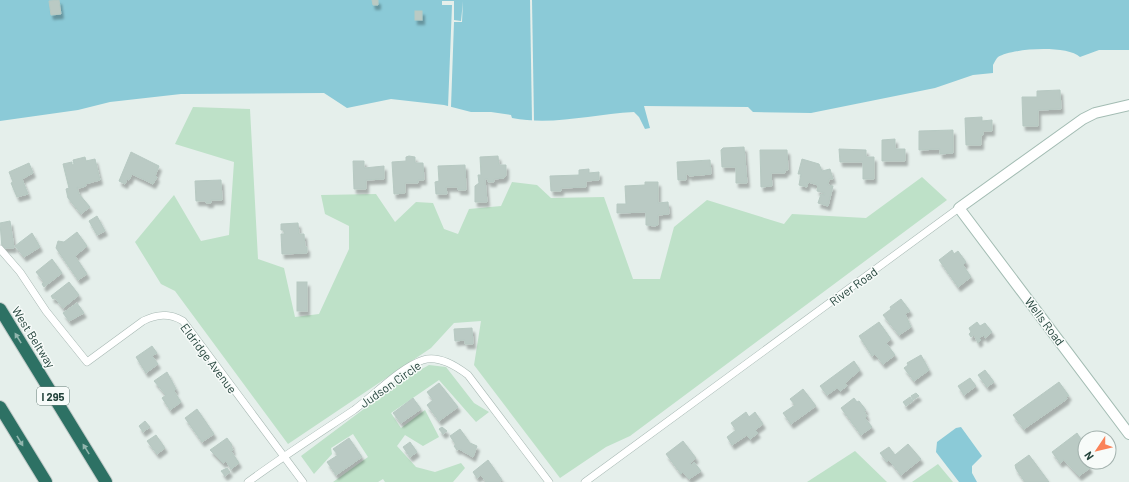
<svg xmlns="http://www.w3.org/2000/svg" width="1129" height="482" viewBox="0 0 1129 482" font-family="Barlow,sans-serif">
<style>
.green{fill:#bee1c8}
.water{fill:#8bcad7}
.pier{fill:#e5efeb}
.building{fill:#bacac4;stroke:#b7c9c2;filter:url(#shadow)}
.lines{fill:none;stroke-linecap:round;stroke-linejoin:round}
.street-casing{stroke:#a7b8b3;stroke-width:8}
.secondary-casing{stroke:#a3bcb3;stroke-width:12}
.highway-casing{stroke:#c1cac8;stroke-width:14}
.street{stroke:#fff;stroke-width:7}
.secondary{stroke:#fff;stroke-width:10}
.highway{stroke:#2d7164;stroke-width:12}
.oneway{fill:#92b6ae}
.labels{text-anchor:middle;dominant-baseline:central;stroke-width:3;stroke-linejoin:round;paint-order:stroke}
.shield{fill:#f7fbf9;stroke:#637a74;stroke-width:1}
.shield-label{font-size:11px;font-weight:bold;fill:#23433b}
.street-label{font-size:12px;fill:#23433b;stroke:#f7fbf9}
</style>
<defs>
<filter id="shadow"><feDropShadow dx="2.5" dy="4.5" stdDeviation="1" flood-color="#0004"/></filter>
</defs>
<rect width="100%" height="100%" fill="#e5efeb"/>
<!-- green -->
<g class="green">
<polygon points="193,107 250,109 258,259 284,268 295,317 319,314 349,249 349,226 325,214 321,195 376,194 395,222 416,202 433,203 444,229 458,234 469,209 501,206 512,182 537,185 551,198 604,197 633,279 660,279 674,227 707,200 784,224 792,214 866,218 922,177 947,200 630,436 606,447 560,478 474,365 481,321 454,323 431,348 288,444 175,291 161,284 135,242 174,195 201,241 229,235 234,162 175,144"/>
<polygon points="429,365 446,367 474,403 489,412 476,422 439,380 391,413 401,428 425,410 439,437 423,446 405,435 397,446 416,467 435,472 461,463 465,468 453,482 385,482 383,479 378,482 333,482 368,457 353,434 331,448 332,454 314,474 301,456 404,379"/>
<polygon points="855,451 887,482 807,482"/>
<polygon points="938,464 953,482 912,482"/>
</g>
<!-- water -->
<g class="water">
<path d="M0,0H1129V50H1099L1080,57C1067,45 1013,48 998,57C996,59 994,63 993,65V73L973,75L935,88L811,113L753,112L748,107L644,106L650,128L645,129L639,117L634,112C593,114 553,126 512,118L511,115L491,112H471L444,105L391,99L347,108L324,93L181,94L110,102L78,110L0,121Z"/>
<polygon points="961,427 982,456 972,466 972,473 977,482 959,482 936,452 937,442 956,428"/>
</g>
<!-- pier -->
<g class="pier">
<polygon points="530,0 532,0 534,121 532,121"/>
<polygon points="442,1 454,1 454,20 461,21 463,1 462,22 454,22 451,107 448,107 452,5 442,5"/>
</g>
<!-- building -->
<g class="building">
<polygon points="59,0 61,14 51,15 49,1"/>
<polygon points="372,0 378,0 378,5 373,5"/>
<rect x="415" y="11" width="7" height="9"/>
<polygon points="1060,90 1061,109 1038,110 1038,126 1023,126 1022,97 1037,97 1037,91"/>
<polygon points="982,117 982,121 992,120 992,131 983,131 983,135 981,135 981,145 966,145 965,118"/>
<polygon points="953,130 953,153 940,154 940,149 919,150 919,131"/>
<polygon points="895,139 895,149 905,149 905,161 882,161 882,140"/>
<polygon points="744,147 747,183 736,183 736,167 722,167 721,150 723,148"/>
<polygon points="839,149 866,150 866,157 874,157 874,179 863,179 863,162 840,162"/>
<polygon points="760,150 787,150 788,170 785,170 785,173 771,173 772,186 761,187"/>
<polygon points="131,152 159,166 155,176 157,177 153,184 132,174 129,180 127,179 125,184 119,181"/>
<polygon points="409,156 415,157 415,163 423,163 424,180 418,180 418,183 405,183 405,193 394,194 392,162 406,161 406,157"/>
<polygon points="498,156 499,165 506,165 506,175 504,178 494,179 494,182 488,182 488,179 485,179 487,202 475,202 475,186 479,183 478,175 481,175 480,157"/>
<polygon points="85,157 86,161 95,159 100,180 85,184 86,186 79,188 77,187 79,194 90,207 81,214 68,198 66,189 69,188 63,164 72,162 72,165 74,164 73,160"/>
<polygon points="802,159 819,164 822,171 830,169 833,179 829,179 828,185 833,186 828,206 818,203 821,194 825,195 825,193 817,191 818,185 808,182 807,187 799,185 801,174 798,174"/>
<polygon points="710,160 711,174 689,176 689,174 686,174 686,180 678,180 677,162"/>
<polygon points="353,161 364,161 364,168 384,166 384,179 366,180 366,189 354,189"/>
<polygon points="29,163 33,173 22,179 28,194 17,197 11,183 13,182 9,172"/>
<polygon points="465,165 466,190 458,190 458,187 446,187 447,194 436,194 435,182 439,181 438,166"/>
<polygon points="589,169 589,173 599,172 599,180 586,181 586,187 561,188 561,191 551,191 550,176 579,175 579,170"/>
<polygon points="221,180 222,200 211,200 211,203 206,203 206,201 196,201 195,181"/>
<polygon points="645,182 658,182 658,203 668,202 669,214 658,215 658,225 655,226 646,225 646,212 617,213 617,204 626,204 625,186 645,185"/>
<polygon points="97,216 105,231 97,235 89,221"/>
<polygon points="10,221 14,248 2,248 0,223"/>
<polygon points="298,223 299,234 304,234 305,247 307,247 307,253 282,254 281,234 285,234 283,230 281,230 281,224"/>
<polygon points="77,232 87,246 75,256 87,274 78,280 56,248 58,241 64,242"/>
<polygon points="32,233 40,247 24,257 15,246"/>
<polygon points="952,250 954,254 958,251 966,262 963,265 971,277 958,287 939,260"/>
<polygon points="52,259 62,273 44,287 42,284 44,282 36,272"/>
<polygon points="69,282 79,295 63,308 55,298 53,299 51,296"/>
<rect x="297" y="282" width="10" height="29"/>
<polygon points="901,299 910,311 905,314 911,327 899,335 883,315 891,309 890,307"/>
<polygon points="77,303 84,313 69,321 63,313"/>
<polygon points="879,322 891,339 886,343 895,355 883,364 875,354 872,356 859,336"/>
<polygon points="977,322 980,326 985,323 992,332 985,338 984,335 979,338 981,340 978,343 974,335 971,337 969,334 971,332 969,328"/>
<polygon points="472,328 473,344 465,344 465,340 455,341 454,329"/>
<polygon points="152,346 157,353 152,356 158,364 146,373 136,357"/>
<polygon points="921,355 929,370 914,381 904,368 908,365 907,363"/>
<polygon points="854,361 860,370 845,383 847,386 840,391 837,388 827,395 820,386"/>
<polygon points="985,370 994,382 987,387 978,375"/>
<polygon points="167,372 176,389 174,391 181,402 170,410 162,398 166,395 154,381"/>
<polygon points="970,378 976,386 964,395 958,386"/>
<polygon points="1059,382 1069,396 1066,397 1067,399 1024,429 1013,415"/>
<polygon points="439,383 458,407 439,421 427,405 433,400 427,392"/>
<polygon points="803,389 816,406 791,424 783,413 795,405 790,399"/>
<polygon points="916,393 919,396 913,400 911,396"/>
<polygon points="910,397 913,401 906,406 903,402"/>
<polygon points="413,398 421,409 401,423 393,413"/>
<polygon points="854,398 857,402 859,401 866,410 864,411 867,416 865,418 872,427 861,435 841,408"/>
<polygon points="197,409 214,434 202,442 185,418"/>
<polygon points="746,412 749,417 755,412 763,424 755,430 758,433 750,439 747,435 732,445 727,437 736,430 731,423"/>
<polygon points="145,421 150,427 143,432 139,426"/>
<polygon points="442,427 447,431 443,434 439,429"/>
<polygon points="460,429 470,443 477,446 473,457 459,449 457,450 454,446 456,445 450,436"/>
<polygon points="1077,433 1085,445 1078,451 1090,468 1079,476 1064,460 1060,463 1052,452"/>
<polygon points="156,435 165,448 157,454 147,441"/>
<polygon points="227,438 232,445 231,446 233,450 231,451 239,463 231,469 226,461 223,463 210,450"/>
<polygon points="349,438 362,457 336,475 327,462 338,455 333,449"/>
<polygon points="683,441 696,458 690,463 691,465 694,462 701,471 689,479 683,472 681,474 666,454"/>
<polygon points="410,442 417,452 410,457 403,447"/>
<polygon points="908,444 921,459 901,475 889,460 887,462 880,453 889,447 895,455"/>
<polygon points="1029,455 1049,482 1025,482 1016,469 1015,465"/>
<polygon points="488,460 502,480 498,482 486,482 481,475 477,478 473,472"/>
<polygon points="227,468 230,472 225,476 221,471"/>
</g>
<g class="lines">
<defs>
<g id="street">
<path d="M0,249L20,272L46,311L87,362L143,321C157,314 169,313 183,321L303,482"/>
<path d="M248,482C282,457 318,434 354,410C373,396 401,367 423,360C439,355 456,366 468,375L549,482"/>
<polyline points="585,482 959,208"/>
</g>
<polyline id="secondary" points="1129,105 1095,113 1083,119 959,208 1129,434"/>
<g id="highway">
<polyline points="0,309 106,482"/>
<polyline points="0,407 46,482"/>
</g>
</defs>
<!-- street casing -->
<use href="#street" class="street-casing"/>
<!-- secondary casing -->
<use href="#secondary" class="secondary-casing"/>
<!-- highway casing -->
<use href="#highway" class="highway-casing"/>
<!-- street -->
<use href="#street" class="street"/>
<!-- secondary -->
<use href="#secondary" class="secondary"/>
<!-- highway -->
<use href="#highway" class="highway"/>
</g>
<!-- one-way arrows -->
<defs><path id="oneway-solid" d="M-6-.8H1V-3.2L6.5 0L1 3.2V.8H-6Z"/></defs>
<g class="oneway">
<use href="#oneway-solid" transform="translate(18 338) rotate(-122)"/>
<use href="#oneway-solid" transform="translate(20 441) rotate(59)"/>
<use href="#oneway-solid" transform="translate(86 449) rotate(-122)"/>
</g>
<g class="labels">
<!-- shield labels -->
<rect class="shield" x="37" y="387" width="32" height="18" rx="3"/>
<g class="shield-label">
<text x="53" y="396">I 295</text>
</g>
<!-- street labels -->
<g class="street-label">
<text transform="translate(853 286) rotate(-36)">River Road</text>
<text transform="translate(1045 321) rotate(53)">Wells Road</text>
<text transform="translate(34 337) rotate(58)">West Beltway</text>
<text transform="translate(209 358) rotate(53)">Eldridge Avenue</text>
<text transform="translate(390 384) rotate(-35)">Judson Circle</text>
</g>
</g>
<!-- north arrow -->
<g transform="translate(1097 450) rotate(235)"><circle r="19" fill="#f7fbf9" stroke="#a2b1ad"/>
<path d="M0-3L7 15L0 10L-7 15Z" fill="#fa8259"/>
<text y="-6" font-size="11" font-weight="bold" text-anchor="middle" fill="#23433b">N</text>
</g>
</svg>
